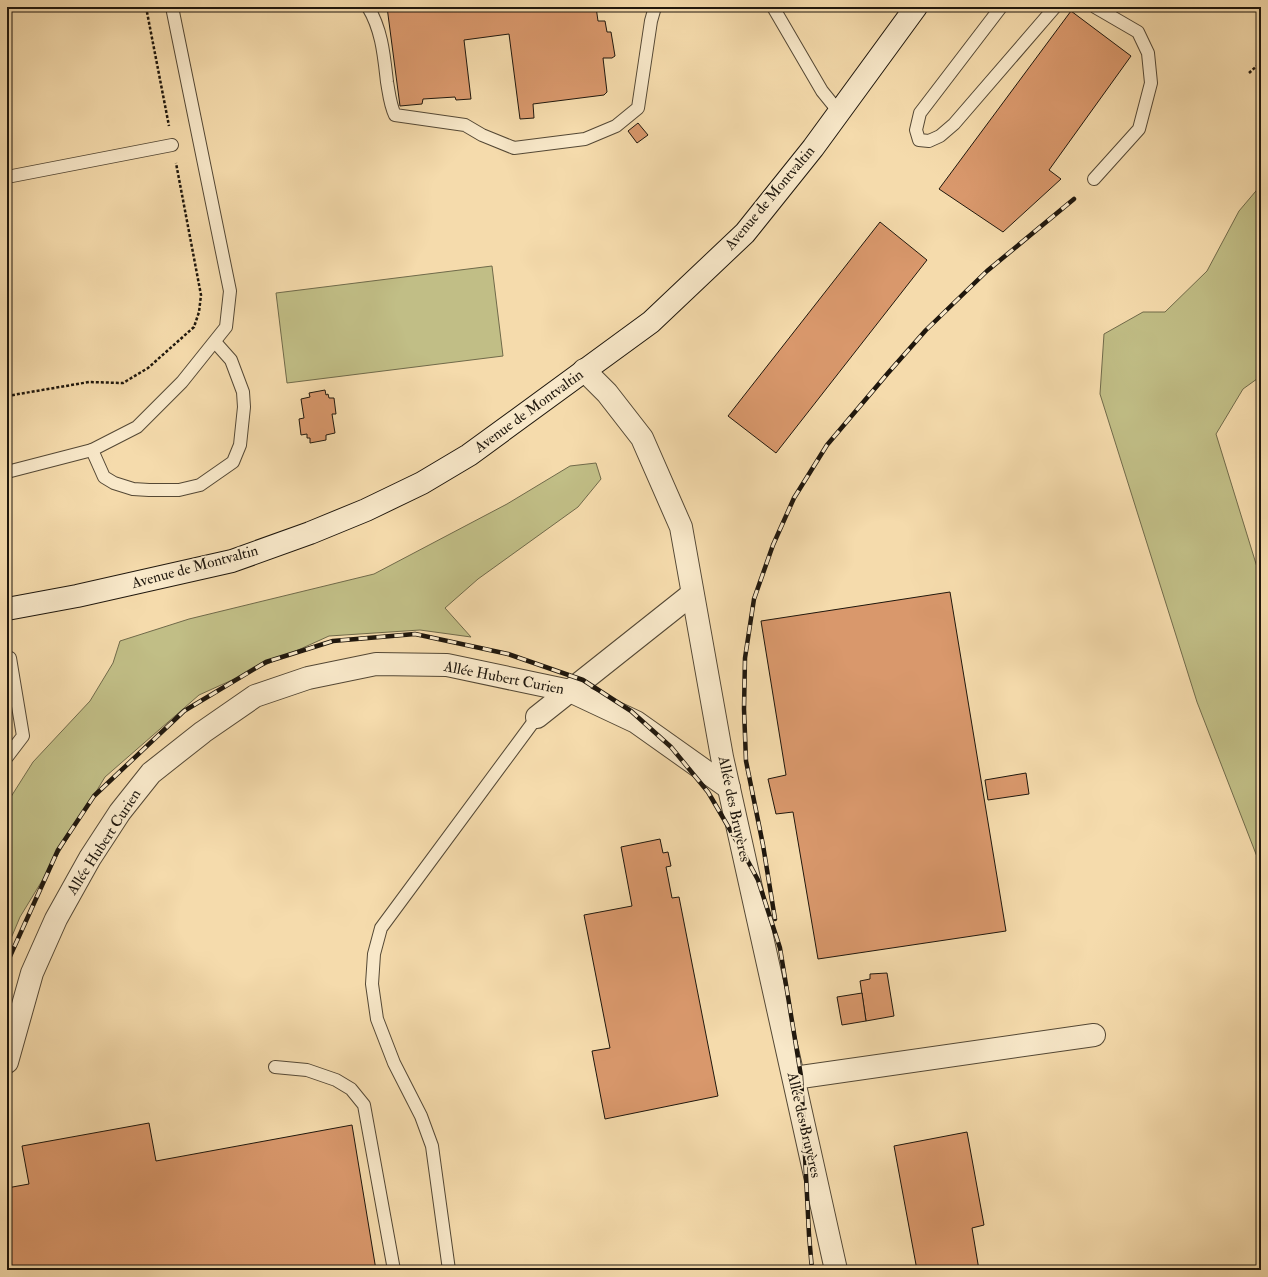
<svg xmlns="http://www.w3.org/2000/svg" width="1268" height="1277" viewBox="0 0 1268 1277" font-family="'IM FELL Double Pica',serif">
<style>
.green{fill:#c1be86;stroke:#706a4a}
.building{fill:#d9986c;stroke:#1f170d}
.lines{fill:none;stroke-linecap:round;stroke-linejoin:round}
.lane-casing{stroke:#544835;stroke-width:14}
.street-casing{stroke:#544835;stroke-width:24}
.secondary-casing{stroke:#1f170d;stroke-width:24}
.path{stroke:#1f170d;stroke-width:2.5;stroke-dasharray:3 2;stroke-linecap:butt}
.lane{stroke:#f8e8c9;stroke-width:12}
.street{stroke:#f8e8c9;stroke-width:22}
.secondary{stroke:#f8e8c9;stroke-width:22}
.rail-casing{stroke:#1f170d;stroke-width:4.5}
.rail{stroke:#f8e8c9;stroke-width:3;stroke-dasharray:9;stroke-linecap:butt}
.labels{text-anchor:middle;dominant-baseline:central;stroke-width:4;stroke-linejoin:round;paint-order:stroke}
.street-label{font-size:15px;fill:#1f170d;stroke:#f8e8c9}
</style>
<rect width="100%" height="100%" fill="#f5dbac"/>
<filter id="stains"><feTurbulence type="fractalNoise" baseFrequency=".005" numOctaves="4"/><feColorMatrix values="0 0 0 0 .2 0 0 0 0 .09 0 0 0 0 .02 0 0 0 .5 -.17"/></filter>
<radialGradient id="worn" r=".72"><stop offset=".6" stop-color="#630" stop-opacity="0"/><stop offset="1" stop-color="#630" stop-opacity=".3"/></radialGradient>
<!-- green -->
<g class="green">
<polygon points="1261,185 1261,376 1243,389 1216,434 1257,567 1261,574 1261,867 1197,702 1100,394 1104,334 1143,312 1165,312 1207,271 1239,211"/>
<polygon points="492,266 503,356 287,383 276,293"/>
<polygon points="596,463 601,479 578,507 478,579 445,608 471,637 420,630 329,636 199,695 105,777 20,917 7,948 7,803 33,762 90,701 113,663 120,641 189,619 374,574 507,504 570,466"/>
</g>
<!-- building -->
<g class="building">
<polygon points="387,7 596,7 598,21 605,21 607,32 611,32 615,56 612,58 603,58 607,92 604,95 533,104 534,118 520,119 509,34 464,40 471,99 456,100 455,97 423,99 422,104 400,106"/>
<polygon points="1071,11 1131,56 1049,170 1061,179 1003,232 939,189"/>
<polygon points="638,123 648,135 637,143 628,131"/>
<polygon points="880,222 927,260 776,453 728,416"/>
<polygon points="325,390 326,395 328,394 329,398 334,398 336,414 332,414 335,433 326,435 326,440 310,443 310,438 307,438 307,434 301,435 299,419 304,418 301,399 310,397 309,393"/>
<polygon points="950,592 1006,931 818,959 793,812 776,814 768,779 786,775 761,621"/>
<polygon points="1026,773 1029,794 988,800 985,780"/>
<polygon points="660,839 663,853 668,852 671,866 666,867 672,898 679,897 718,1096 605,1119 592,1051 610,1048 584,915 632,906 621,847"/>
<polygon points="887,973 894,1016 866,1021 860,981 870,979 870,974"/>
<polygon points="862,993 866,1021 842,1025 837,997"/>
<polygon points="149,1123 156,1161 352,1125 376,1270 7,1270 7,1188 29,1184 22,1146"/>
<polygon points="967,1132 984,1225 972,1228 979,1270 917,1270 894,1146"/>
</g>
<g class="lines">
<defs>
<g id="lane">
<path d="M368,7C382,30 384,56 387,82C389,93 390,105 395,115L465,125L482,135L514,148L585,139L616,126L638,108L651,21L655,7"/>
<polyline points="773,7 822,91 839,112"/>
<polyline points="1001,7 920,113 916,130 919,140 929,141 940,136 954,124 1055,7"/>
<polyline points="7,177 172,145"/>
<polyline points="1094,179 1139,129 1151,83 1148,53 1138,32 1095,7"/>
<polyline points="92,450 104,477 114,483 133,489 149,490 179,490 200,485 233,462 240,445 244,407 243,392 231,360 215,342"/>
<polyline points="7,472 92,450 137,427 182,382 226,327 230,291 172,7"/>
<polyline points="7,757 23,736 10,658"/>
<polyline points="275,1067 307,1070 336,1080 351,1089 364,1105 394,1270"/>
<polyline points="449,1270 432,1146 421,1116 394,1063 377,1019 372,984 374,954 381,928 537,717"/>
</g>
<g id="street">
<polyline points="584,370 607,393 642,438 681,527 722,757 836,1270"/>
<polyline points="537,717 692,594"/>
<polyline points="7,1062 32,973 56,919 90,858 120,812 151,773 203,732 255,696 308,678 376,664 447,665 513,679 570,691 636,722 729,788"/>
<polyline points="794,1078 1094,1035"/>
</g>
<polyline id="secondary" points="7,609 77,596 232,561 310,533 366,510 422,483 469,455 651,322 745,233 813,148 916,7"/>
</defs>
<!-- lane casing -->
<use href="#lane" class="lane-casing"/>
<!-- street casing -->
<use href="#street" class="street-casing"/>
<!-- secondary casing -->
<use href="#secondary" class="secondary-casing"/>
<!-- path -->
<g class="path">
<polyline points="146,7 169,126"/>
<polyline points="1249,73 1261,62"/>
<polyline points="7,396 89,382 123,383 148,368 194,327 199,312 201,295 176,163"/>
</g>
<!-- lane -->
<use href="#lane" class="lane"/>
<!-- street -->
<use href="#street" class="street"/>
<!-- secondary -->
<use href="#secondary" class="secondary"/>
<defs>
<g id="rail">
<polyline points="775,919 763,845 746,761 744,709 745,658 754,599 773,545 794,498 827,445 888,373 926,330 987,271 1074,199"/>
<polyline points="7,963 58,850 94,796 184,711 266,662 333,641 415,634 508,654 583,680 631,711 671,747 708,792 743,852 758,880 780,948 801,1076 809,1235 812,1270"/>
</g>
</defs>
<!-- rail casing -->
<use href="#rail" class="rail-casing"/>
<!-- rail -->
<use href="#rail" class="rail"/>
</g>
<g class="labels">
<!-- street labels -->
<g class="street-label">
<text transform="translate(770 198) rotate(-50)">Avenue de Montvaltin</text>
<text transform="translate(529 411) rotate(-36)">Avenue de Montvaltin</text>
<text transform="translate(195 567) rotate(-15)">Avenue de Montvaltin</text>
<text transform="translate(504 678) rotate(11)">Allée Hubert Curien</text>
<text transform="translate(734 809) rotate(78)">Allée des Bruyères</text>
<text transform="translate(104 842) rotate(-57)">Allée Hubert Curien</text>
<text transform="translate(804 1125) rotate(77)">Allée des Bruyères</text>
</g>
</g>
<!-- margin -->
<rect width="1268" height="1277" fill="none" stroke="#f5dbac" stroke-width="24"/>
<rect x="8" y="8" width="1252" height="1261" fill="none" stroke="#1f170d" stroke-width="2"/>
<rect x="12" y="12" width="1244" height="1253" fill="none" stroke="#1f170d"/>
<rect width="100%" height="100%" filter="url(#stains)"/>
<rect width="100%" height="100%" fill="url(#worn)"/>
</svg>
